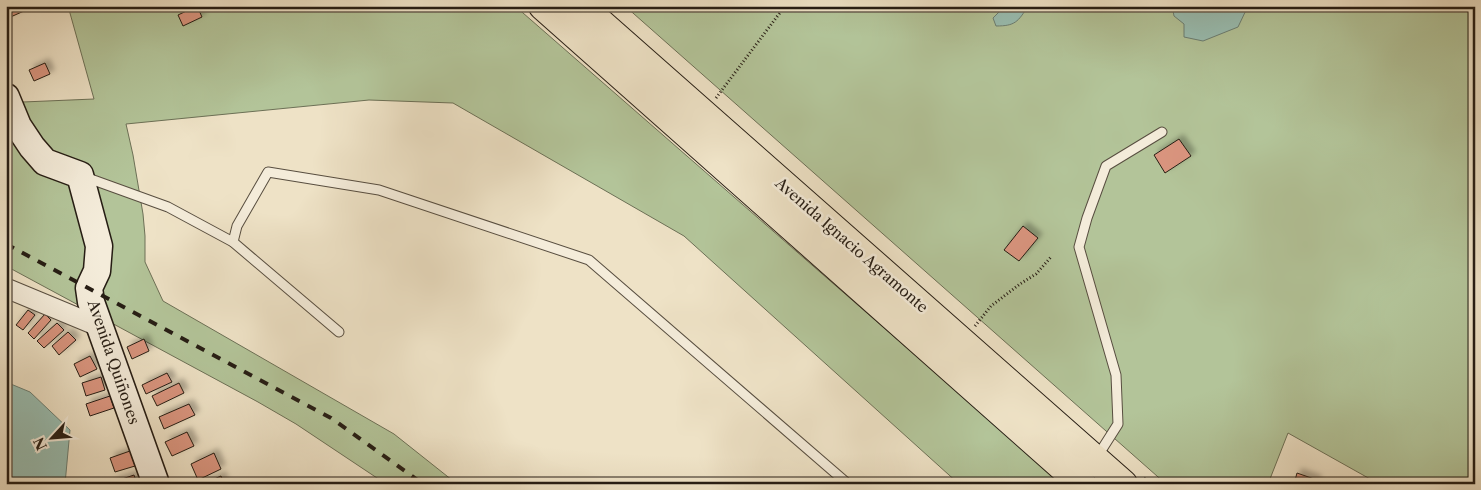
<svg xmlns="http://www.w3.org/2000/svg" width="1481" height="490" viewBox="0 0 1481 490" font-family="'Libre Caslon Text',serif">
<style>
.green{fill:#b3c499;stroke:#6c7056}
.water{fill:#99beb2;stroke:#6b7e73}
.building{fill:#da957f;stroke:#261d14;filter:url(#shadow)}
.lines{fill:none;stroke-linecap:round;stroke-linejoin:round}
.lane-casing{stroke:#584e40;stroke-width:11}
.street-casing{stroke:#584e40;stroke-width:21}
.secondary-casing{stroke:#261d14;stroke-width:29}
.primary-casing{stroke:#261d14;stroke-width:30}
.path{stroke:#261d14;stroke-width:3;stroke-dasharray:1 2.5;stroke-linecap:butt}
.lane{stroke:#f4ecda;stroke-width:9}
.street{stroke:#f4ecda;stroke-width:19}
.secondary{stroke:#f4ecda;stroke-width:26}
.primary{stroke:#eee2c6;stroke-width:28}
.rail{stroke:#261d14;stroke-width:4;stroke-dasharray:9 9;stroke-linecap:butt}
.labels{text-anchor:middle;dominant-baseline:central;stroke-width:5;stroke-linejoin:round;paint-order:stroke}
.street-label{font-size:15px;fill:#261d14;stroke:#f4ecda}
</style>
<defs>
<filter id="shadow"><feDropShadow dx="4.5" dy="-4.5" stdDeviation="2.5" flood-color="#0004"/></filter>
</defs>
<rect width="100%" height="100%" fill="#eee2c6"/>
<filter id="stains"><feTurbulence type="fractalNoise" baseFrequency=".004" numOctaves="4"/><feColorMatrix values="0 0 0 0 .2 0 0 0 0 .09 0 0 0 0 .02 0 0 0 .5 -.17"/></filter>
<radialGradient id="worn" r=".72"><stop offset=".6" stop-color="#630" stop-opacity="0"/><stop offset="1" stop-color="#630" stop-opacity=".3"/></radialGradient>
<!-- green -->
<g class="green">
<polygon points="68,6 515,6 1063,484 959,484 684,236 453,103 369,100 126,124 133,155 143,214 145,236 145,262 163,301 394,434 457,484 386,484 296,424 258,402 6,266 6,100 23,102 94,99"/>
<polygon points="625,6 1475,6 1475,484 1379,484 1288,433 1268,484 1166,484"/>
</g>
<!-- water -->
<g class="water">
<path d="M997,6H1028C1018,22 1015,26 996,26L993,18L999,12Z"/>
<polygon points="1172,6 1248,6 1238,27 1203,41 1184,37 1184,24 1174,16"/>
<polygon points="6,382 30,392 70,430 65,484 6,484"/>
</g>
<!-- building -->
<g class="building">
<polygon points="6,6 22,6 24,11 6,19"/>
<polygon points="197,6 202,17 183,26 178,15"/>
<polygon points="45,63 50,74 34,81 29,70"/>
<polygon points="1179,139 1191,156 1165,173 1154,155"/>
<polygon points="1023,226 1038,238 1019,261 1004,250"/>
<polygon points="28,310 35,315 23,330 16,325"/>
<polygon points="45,314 51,320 34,339 28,333"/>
<polygon points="57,323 64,330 44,348 37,341"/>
<polygon points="68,332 76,340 59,355 52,346"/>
<polygon points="144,339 149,351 132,359 127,347"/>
<polygon points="90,356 97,369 80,377 74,364"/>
<polygon points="167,373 172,382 146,394 142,385"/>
<polygon points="101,377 105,390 86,396 82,383"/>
<polygon points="179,383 184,393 157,406 152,396"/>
<polygon points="110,396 114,408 90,416 86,404"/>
<polygon points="189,404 195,415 164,429 159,417"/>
<polygon points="187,432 194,446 172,456 165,442"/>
<polygon points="130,451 135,466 115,472 110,458"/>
<polygon points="214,453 221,469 198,480 191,464"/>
<polygon points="1297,473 1317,480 1316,484 1294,484"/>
<polygon points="134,475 137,484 114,484 113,482"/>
<polygon points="221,476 224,483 203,484"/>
</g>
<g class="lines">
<defs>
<g id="lane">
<polyline points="85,177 168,207 233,242 339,332"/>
<polyline points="233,242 237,226 268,172 379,190 589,260 848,484"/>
<polyline points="1097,457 1118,424 1116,375 1079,247 1087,218 1106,166 1162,132"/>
</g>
<polyline id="street" points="6,288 100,327"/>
<polyline id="secondary" points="6,97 18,126 32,147 45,162 80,175 99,246 97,271 89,288 91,302 156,484"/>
<g id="primary">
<polyline points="543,6 1082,484"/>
<polyline points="581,6 1123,484"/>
</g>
</defs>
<!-- lane casing -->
<use href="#lane" class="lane-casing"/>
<!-- street casing -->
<use href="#street" class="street-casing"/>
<!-- secondary casing -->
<use href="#secondary" class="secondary-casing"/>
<!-- primary casing -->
<use href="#primary" class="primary-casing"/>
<!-- path -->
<g class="path">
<polyline points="716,98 785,6"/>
<polyline points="975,326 991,306 1020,284 1036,274 1051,257"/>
<polyline points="1144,478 1152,484"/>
</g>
<!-- lane -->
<use href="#lane" class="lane"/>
<!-- street -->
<use href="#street" class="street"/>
<!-- secondary -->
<use href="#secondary" class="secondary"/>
<!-- primary -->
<use href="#primary" class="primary"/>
<!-- rail -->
<polyline class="rail" points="6,244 331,418 423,484"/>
</g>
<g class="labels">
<!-- street labels -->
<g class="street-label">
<text transform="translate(852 245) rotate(41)">Avenida Ignacio Agramonte</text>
<text transform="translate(114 362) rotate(71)">Avenida Quiñones</text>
</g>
</g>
<!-- margin -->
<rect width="1481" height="490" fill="none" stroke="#eee2c6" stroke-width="25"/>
<rect x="8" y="8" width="1466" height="475" fill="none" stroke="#261d14" stroke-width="2.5"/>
<rect x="12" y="12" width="1456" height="465" fill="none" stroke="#261d14"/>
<!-- north arrow -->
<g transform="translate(52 438) rotate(244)" stroke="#f4ecda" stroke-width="4" paint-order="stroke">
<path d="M0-4L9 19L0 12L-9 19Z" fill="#261d14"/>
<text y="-8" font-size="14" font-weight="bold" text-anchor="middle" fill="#261d14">N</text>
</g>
<rect width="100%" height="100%" filter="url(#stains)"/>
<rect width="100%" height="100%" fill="url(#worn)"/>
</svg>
